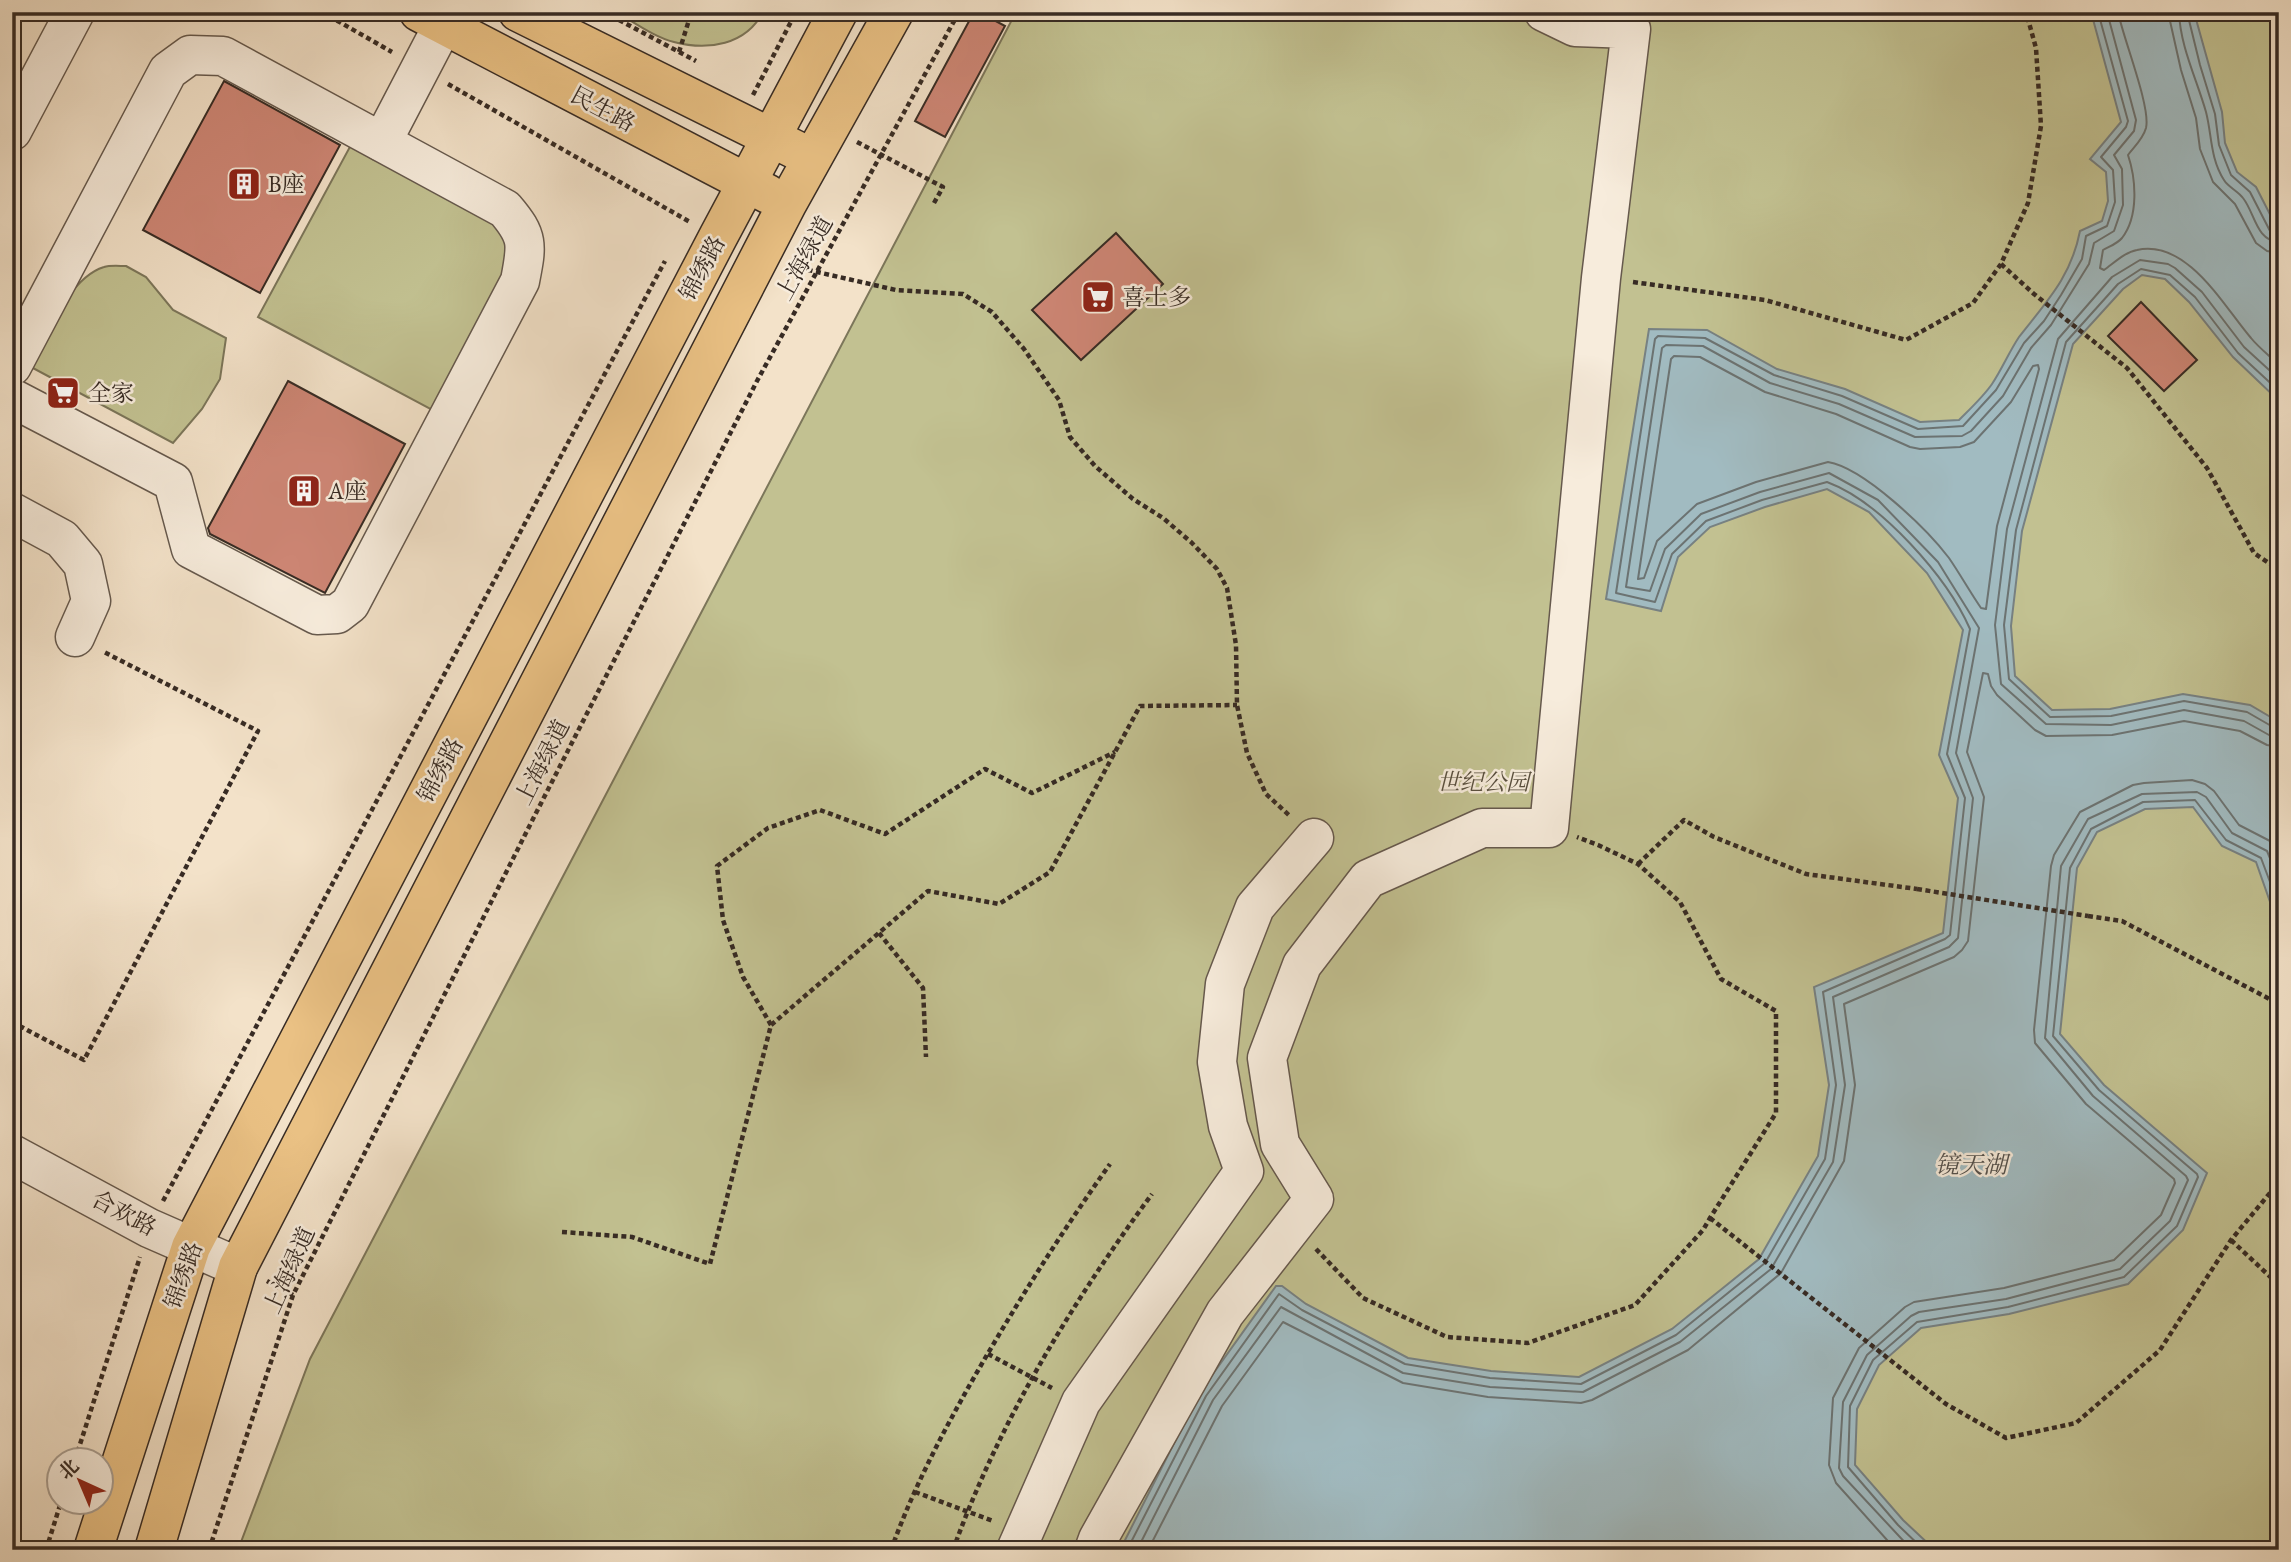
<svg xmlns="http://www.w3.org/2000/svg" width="2291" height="1562" viewBox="0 0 2291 1562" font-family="'EB Garamond','Noto Serif SC',serif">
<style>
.green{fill:#c2c191;stroke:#7c765a;stroke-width:2}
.water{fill:#a1bbc1;stroke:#778182;stroke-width:2}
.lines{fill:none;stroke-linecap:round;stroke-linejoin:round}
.shore{stroke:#6c7372;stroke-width:2}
.building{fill:#ce8675;stroke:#372b24;stroke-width:2}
.minor-casing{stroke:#66594d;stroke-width:41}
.major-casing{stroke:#372b24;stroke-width:41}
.path{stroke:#372b24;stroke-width:4.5;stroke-dasharray:5 3.5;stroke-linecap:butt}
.minor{stroke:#f7ecdc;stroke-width:38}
.major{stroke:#eac184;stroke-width:38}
.path-bridge{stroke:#372b24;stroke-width:4.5;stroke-dasharray:5 3.5;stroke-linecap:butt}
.labels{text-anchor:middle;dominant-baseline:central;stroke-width:5;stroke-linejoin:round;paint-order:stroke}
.street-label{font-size:23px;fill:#372b24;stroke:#f7ecdc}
.poi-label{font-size:23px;fill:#372b24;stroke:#f7ecdc;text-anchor:start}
.park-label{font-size:23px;font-style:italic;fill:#5a503f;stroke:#f7ecdc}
.water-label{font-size:24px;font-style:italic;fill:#524f4b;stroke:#f7ecdc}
</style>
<rect width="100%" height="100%" fill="#f3e2c9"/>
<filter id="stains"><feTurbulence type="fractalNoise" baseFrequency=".00286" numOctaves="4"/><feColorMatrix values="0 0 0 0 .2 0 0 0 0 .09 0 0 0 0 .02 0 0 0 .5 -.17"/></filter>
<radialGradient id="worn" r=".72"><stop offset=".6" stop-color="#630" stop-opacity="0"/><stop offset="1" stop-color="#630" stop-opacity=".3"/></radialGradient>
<!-- green -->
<g class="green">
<path d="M616,12H763C746,45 708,51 674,42C654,37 634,22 616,12Z"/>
<polygon points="1016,12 2279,12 2279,1550 238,1550 310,1359"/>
<path d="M352,143L490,218C510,238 511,248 507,276L436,412L258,317Z"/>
<path d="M126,266L146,277L173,310L226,338L220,379L202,409L173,443L31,367C47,336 68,278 104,267C110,265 119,266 126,266Z"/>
</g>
<!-- water -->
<path class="water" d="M2091,12H2194L2222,112L2225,143L2237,172L2256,187L2279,232V401L2233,357L2189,302L2165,279L2142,275L2123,289L2073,344L2022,531L2011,626L2015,676L2052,710L2110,709L2183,694L2250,705L2279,722V918L2275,916L2256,862L2222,846L2193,807L2145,809L2097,832L2077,868L2060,1034L2104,1085L2207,1173L2183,1230L2128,1284L2009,1314L1921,1328L1879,1365L1857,1409L1855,1465L1903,1520L1935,1550H1120L1200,1392L1276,1286H1282L1306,1304L1408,1358L1491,1371L1579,1377L1672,1329L1759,1259L1818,1156L1829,1085L1814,987L1943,933L1958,798L1939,755L1963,630L1927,573L1869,512L1827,489L1765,507L1710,527L1678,557L1661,611L1606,599L1649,329L1707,330L1777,369L1845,389L1920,422L1959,420C1970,409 1983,397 1992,384C2002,369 2009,352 2019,337C2047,301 2071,277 2080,231L2102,221L2108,201L2106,172L2090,159L2121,122Z"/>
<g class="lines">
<!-- shore -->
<g class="shore">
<path d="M2118,12C2123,38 2151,107 2146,128C2143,139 2134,147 2128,155C2136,179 2139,216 2122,238C2117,244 2110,246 2103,250L2100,268L2104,270C2114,263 2125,252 2137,250C2188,239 2224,307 2251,338C2259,348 2270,356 2279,365"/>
<polyline points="2168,12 2181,70 2196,118 2200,149 2213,182 2235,204 2256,243 2267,251 2279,253"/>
<path d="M2179,12C2180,46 2197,80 2206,112C2212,135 2210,158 2224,180C2228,187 2238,191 2243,198C2255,213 2256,241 2279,242"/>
<polyline points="2187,12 2200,65 2215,114 2219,145 2231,175 2250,192 2270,231 2279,233"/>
<path d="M1674,356L1700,357L1765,392L1836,414L1910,447L1920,449L1960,447L1974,442L2011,402L2033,366L2038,365L2039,369L1997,526L1986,609L1981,608C1970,592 1960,574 1949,558C1927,529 1864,468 1828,462L1756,482L1697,504L1657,541L1644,578L1638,579L1671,359Z"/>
<polyline points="2279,379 2244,347 2202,292 2175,268 2168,264 2140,260 2112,277 2058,339 2007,529 1995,625 2001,684 2046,724 2111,725 2184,710 2244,721 2269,735 2279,737"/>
<polyline points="2279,391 2238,353 2195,297 2170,275 2141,269 2118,284 2066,342 2016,530 2004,625 2009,679 2050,717 2111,716 2184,701 2247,712 2273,727 2279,728"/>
<path d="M1127,1550L1206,1396L1279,1294L1302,1310L1405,1364L1490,1378L1581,1384L1676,1335L1765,1263L1825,1159L1836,1085L1823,992L1945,939L1950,935L1965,798L1947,754L1970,629C1947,577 1881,502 1827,482L1762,500L1706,521L1672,554L1655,602L1616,593L1655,339L1658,336L1705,338L1774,375L1842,396L1918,429L1963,426L1996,390L2024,343L2044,321L2061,295L2082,259L2086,236L2107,226L2115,202L2113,170L2101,157L2126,127L2128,121L2098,12"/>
<polyline points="1137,1550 1213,1400 1281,1307 1403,1373 1490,1387 1583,1392 1680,1342 1771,1269 1833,1162 1845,1085 1833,997 1949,947 1958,938 1973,798 1956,753 1979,628 1938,562 1878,500 1829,473 1760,492 1701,514 1665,549 1650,591 1626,587 1662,348 1666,345 1703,346 1770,383 1839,404 1915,437 1962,436 1971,431 2003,396 2031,348 2051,325 2089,264 2094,243 2114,231 2123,205 2122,169 2114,155 2134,131 2136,120 2107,12"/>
<polyline points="1148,1550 1222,1406 1283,1322 1403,1383 1488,1397 1581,1403 1592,1400 1688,1350 1781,1273 1844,1161 1855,1085 1844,1004 1954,957 1962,950 1968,941 1984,797 1967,752 1983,673 1988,674 1991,686 1997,695 2035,730 2046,736 2112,735 2184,721 2240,731 2267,745 2279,747"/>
<polyline points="1896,1550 1836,1483 1829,1465 1833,1398 1859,1348 1905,1307 1914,1302 2004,1288 2114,1260 2161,1215 2175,1183 2174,1179 2086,1104 2035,1043 2034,1030 2051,866 2054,855 2080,812 2133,785 2144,783 2192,780 2205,784 2214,791 2239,825 2270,841 2279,850"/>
<polyline points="1912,1550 1843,1476 1839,1468 1843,1402 1867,1355 1911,1316 1919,1312 2006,1299 2120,1269 2170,1221 2188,1180 2186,1176 2093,1096 2045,1038 2061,866 2088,819 2142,794 2197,792 2206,797 2232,833 2267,851 2279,880"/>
<polyline points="1924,1550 1898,1525 1848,1467 1850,1406 1873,1360 1917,1322 2008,1307 2124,1277 2177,1226 2198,1177 2197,1174 2099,1090 2053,1036 2070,868 2091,829 2143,802 2195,800 2226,840 2261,858 2279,906"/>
</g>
</g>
<!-- building -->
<g class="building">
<polygon points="974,12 979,12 1005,26 945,137 915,121"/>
<polygon points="224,81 340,145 260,293 143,230"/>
<polygon points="1116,233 1163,284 1081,360 1032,310"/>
<polygon points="2141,302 2197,360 2164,391 2108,336"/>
<polygon points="288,381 405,444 325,593 210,534 208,528"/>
</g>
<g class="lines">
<defs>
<g id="minor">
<polyline points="12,131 75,12"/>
<polyline points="382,142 443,25"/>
<path d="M12,366L168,71L190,55L223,56L505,209C529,237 527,245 520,281L350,604L337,614L317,615L191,549L173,482L12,398"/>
<polyline points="12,512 62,539 83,564 91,601 75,637"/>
<polyline points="12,1154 149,1228 238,1267"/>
<polyline points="1016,1550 1081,1402 1244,1171 1228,1126 1217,1062 1225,984 1255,907 1314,838"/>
<polyline points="1094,1550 1098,1539 1225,1313 1314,1199 1280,1144 1267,1058 1302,965 1368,879 1482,828 1549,828 1601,278 1631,29 1575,27 1544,12"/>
</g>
<g id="major">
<polyline points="419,12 768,194"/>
<polyline points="518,12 796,150"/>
<polyline points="93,1550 191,1247 718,237 838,12"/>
<polyline points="154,1550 238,1267 787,204 894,12"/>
</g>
</defs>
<!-- minor casing -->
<use href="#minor" class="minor-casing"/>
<!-- major casing -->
<use href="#major" class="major-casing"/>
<!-- path -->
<g class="path">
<polyline points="322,12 392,52"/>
<polyline points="604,12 696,61"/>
<polyline points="679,52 689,20 688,12"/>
<polyline points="448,84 690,222"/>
<polyline points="753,95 796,12"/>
<polyline points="857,142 943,187 934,203"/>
<polyline points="2001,264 2034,294 2127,368 2207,468 2254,553 2279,570"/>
<polyline points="791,266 896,290 963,294 992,312 1024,349 1059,400 1070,437 1095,466 1133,499 1163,518 1191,542 1217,569 1227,588 1236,645 1237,705 1247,753 1266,794 1291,817"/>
<polyline points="1633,282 1765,300 1906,340 1973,303 2001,264 2028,203 2041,126 2036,48 2026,12"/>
<polyline points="1638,864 1684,820 1714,837 1806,874 1917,889"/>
<polyline points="2088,916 2122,921 2279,1004"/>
<polyline points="879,933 923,988 926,1057"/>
<polyline points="12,1022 84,1060 258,731 104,652"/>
<polyline points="771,1025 743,977 723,920 717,866 768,828 820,810 885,834 985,769 1032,793 1115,752"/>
<polyline points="163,1201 665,261"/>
<polyline points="1710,1218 1946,1404 2006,1438 2076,1423 2160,1350 2231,1240 2279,1182"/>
<polyline points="562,1232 632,1237 710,1264 771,1025 928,891 999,904 1050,872 1140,706 1237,705"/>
<polyline points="2231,1240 2279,1285"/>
<polyline points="1316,1249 1363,1298 1447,1337 1528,1343 1635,1305 1703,1230 1710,1218 1776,1113 1776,1011 1721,979 1680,902 1638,864 1598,845 1577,837"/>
<polyline points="267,1281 293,1295"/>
<polyline points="988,1354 1052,1388"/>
<polyline points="75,1460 140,1257"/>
<polyline points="915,1492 993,1521"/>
<polyline points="46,1550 61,1502"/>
<polyline points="209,1550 293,1295 535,815 757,381 959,12"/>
<path d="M891,1550C914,1486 946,1426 980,1367C1020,1298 1063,1230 1110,1164"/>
<path d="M953,1550C999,1422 1071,1304 1152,1194"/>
</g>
<!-- minor -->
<use href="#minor" class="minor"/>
<!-- major -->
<use href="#major" class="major"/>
<!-- path-bridge -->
<polyline class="path-bridge" points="1917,889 2088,916"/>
</g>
<!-- icons -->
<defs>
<symbol id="building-square" viewBox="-11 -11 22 22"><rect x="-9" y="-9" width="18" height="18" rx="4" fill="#8f2418" stroke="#f7ecdc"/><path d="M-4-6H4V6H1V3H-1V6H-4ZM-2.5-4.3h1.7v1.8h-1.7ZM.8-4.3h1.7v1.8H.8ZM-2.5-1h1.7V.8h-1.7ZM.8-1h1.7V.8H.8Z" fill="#fff"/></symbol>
<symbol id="supermarket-square" viewBox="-11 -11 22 22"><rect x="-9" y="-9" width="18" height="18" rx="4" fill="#8f2418" stroke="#f7ecdc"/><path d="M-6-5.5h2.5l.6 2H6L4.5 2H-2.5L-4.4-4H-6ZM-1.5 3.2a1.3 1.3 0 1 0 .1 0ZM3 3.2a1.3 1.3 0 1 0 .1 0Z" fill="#fff"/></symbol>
</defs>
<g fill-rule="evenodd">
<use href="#building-square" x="225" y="165" width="38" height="38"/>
<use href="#supermarket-square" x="1079" y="278" width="38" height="38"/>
<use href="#supermarket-square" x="44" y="374" width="38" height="38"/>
<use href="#building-square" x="285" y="472" width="38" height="38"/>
</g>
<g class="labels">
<!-- street labels -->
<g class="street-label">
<text transform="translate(603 109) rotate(28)">民生路</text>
<text transform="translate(804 258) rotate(-61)">上海绿道</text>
<text transform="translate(702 268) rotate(-62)">锦绣路</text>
<text transform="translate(542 762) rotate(-63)">上海绿道</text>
<text transform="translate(440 770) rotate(-62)">锦绣路</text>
<text transform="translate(124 1213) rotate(28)">合欢路</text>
<text transform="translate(289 1270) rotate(-66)">上海绿道</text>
<text transform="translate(183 1275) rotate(-70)">锦绣路</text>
</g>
<!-- poi labels -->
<g class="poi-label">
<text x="268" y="184">B座</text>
<text x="1122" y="297">喜士多</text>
<text x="88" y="393">全家</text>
<text x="328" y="491">A座</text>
</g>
<!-- park labels -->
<g class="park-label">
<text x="1483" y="782">世纪公园</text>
</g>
<!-- water labels -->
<g class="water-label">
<text x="1971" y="1164">镜天湖</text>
</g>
</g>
<!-- margin -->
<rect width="2291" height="1562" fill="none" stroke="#f3e2c9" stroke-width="42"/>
<rect x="14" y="14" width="2263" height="1534" fill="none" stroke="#372b24" stroke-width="3.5"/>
<rect x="21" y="21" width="2249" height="1520" fill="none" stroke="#372b24" stroke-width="2"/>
<!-- north arrow -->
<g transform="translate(80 1481) rotate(316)"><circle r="33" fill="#f7ecdc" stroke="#aa9f92" stroke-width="2"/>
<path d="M0-5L12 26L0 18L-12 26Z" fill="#8f2418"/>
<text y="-10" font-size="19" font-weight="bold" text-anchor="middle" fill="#372b24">北</text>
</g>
<rect width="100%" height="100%" filter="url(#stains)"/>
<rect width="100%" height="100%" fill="url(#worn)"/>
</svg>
